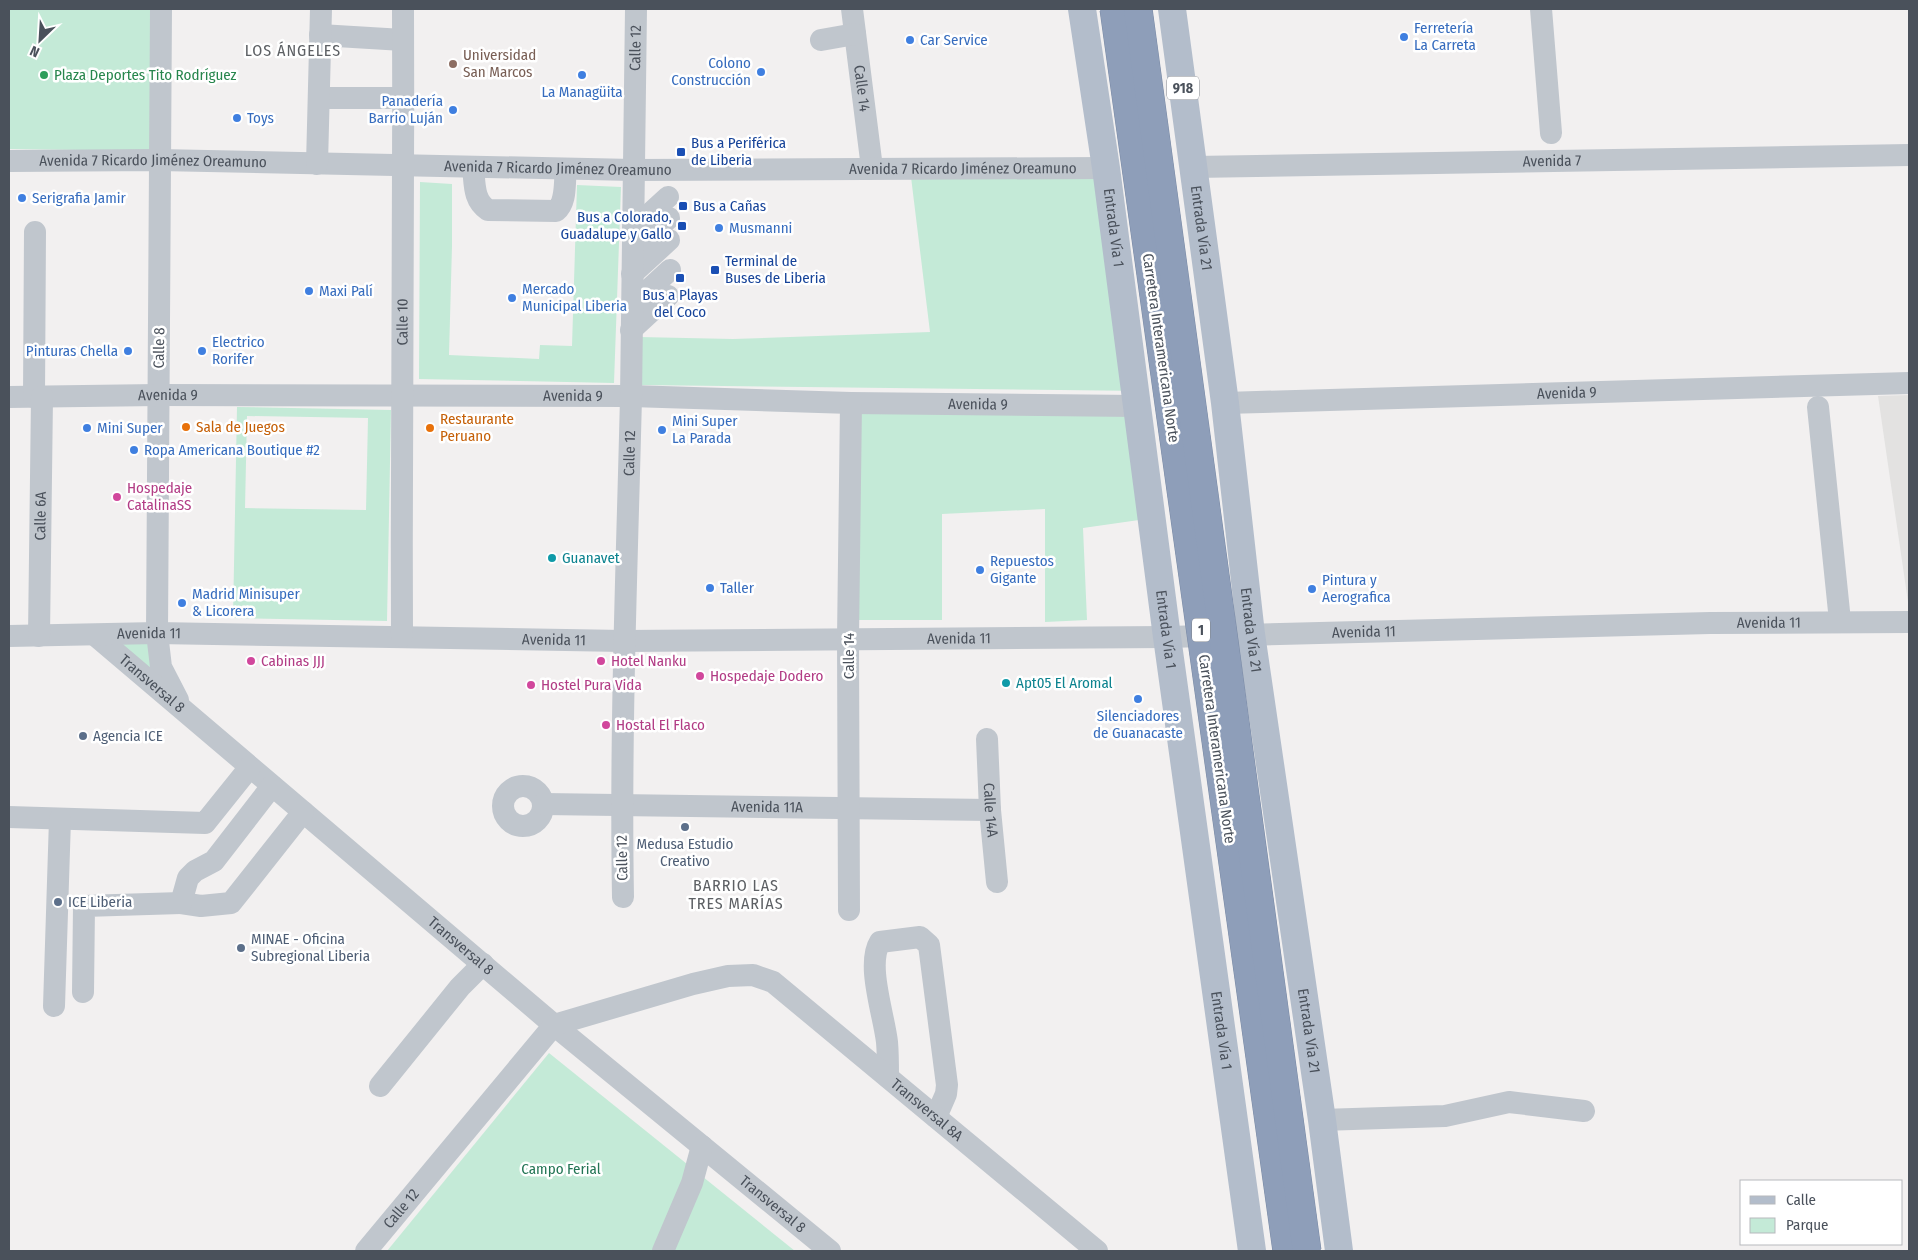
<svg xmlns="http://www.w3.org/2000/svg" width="1918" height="1260" viewBox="0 0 1918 1260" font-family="'Fira Sans Condensed',sans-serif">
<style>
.education{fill:#e3e2e1}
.green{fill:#c4ead7;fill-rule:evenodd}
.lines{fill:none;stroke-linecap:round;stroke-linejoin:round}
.minor{stroke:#c0c6cd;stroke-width:22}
.major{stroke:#b3bdcb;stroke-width:28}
.highway-bridge-casing{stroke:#7989a4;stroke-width:29;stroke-linecap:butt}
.highway-bridge{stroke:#8e9eb9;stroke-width:28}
.shop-dot{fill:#3f7fe0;stroke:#fff;stroke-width:2}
.education-dot{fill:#8d6e63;stroke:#fff;stroke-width:2}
.leisure-dot{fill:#2e9e5b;stroke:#fff;stroke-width:2}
.transit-dot{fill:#1a4fb4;stroke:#fff;stroke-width:2}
.food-dot{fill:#e8710a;stroke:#fff;stroke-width:2}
.hotel-dot{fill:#d1479c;stroke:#fff;stroke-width:2}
.culture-dot{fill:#0f9aa8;stroke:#fff;stroke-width:2}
.service-dot{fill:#5c6f8a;stroke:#fff;stroke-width:2}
.labels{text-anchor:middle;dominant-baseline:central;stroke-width:5;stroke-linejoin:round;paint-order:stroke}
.shield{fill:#fff;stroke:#80858c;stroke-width:1}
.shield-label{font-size:14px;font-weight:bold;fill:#4a515b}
.shop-label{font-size:15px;fill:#366cbe;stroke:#fff;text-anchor:start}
.street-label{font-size:15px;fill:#4a515b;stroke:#fff}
.education-label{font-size:15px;fill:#785e54;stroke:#fff;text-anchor:start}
.leisure-label{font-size:15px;fill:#27864d;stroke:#fff;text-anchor:start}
.transit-label{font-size:15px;fill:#164399;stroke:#fff;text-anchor:start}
.food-label{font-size:15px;fill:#c56008;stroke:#fff;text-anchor:start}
.hotel-label{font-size:15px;fill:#b23c85;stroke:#fff;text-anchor:start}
.culture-label{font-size:15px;fill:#0d838f;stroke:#fff;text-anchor:start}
.service-label{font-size:15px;fill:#4e5e75;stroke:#fff;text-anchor:start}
.park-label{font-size:15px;fill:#237555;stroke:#fff}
.neighbourhood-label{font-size:16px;letter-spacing:1px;fill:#5d6064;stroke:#fff}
</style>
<rect width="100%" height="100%" fill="#f2f0f0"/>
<!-- education -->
<polygon class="education" points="1909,395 1909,609 1878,396"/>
<!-- green -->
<g class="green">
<polygon points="9,9 150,9 150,151 9,149"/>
<polygon points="1112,176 1146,391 641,385 639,337 733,339 930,332 911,177"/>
<polygon points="420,182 452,184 452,246 449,355 539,359 540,345 572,346 577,185 621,187 614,383 419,379"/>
<path d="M237,407L391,410L387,621L233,618ZM247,416L368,418L366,510L245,508Z"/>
<polygon points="858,411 1128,414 1139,520 1083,528 1087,620 1045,622 1045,509 942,514 942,620 856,620"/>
<polygon points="148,641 165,689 112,643"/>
<polygon points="549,1053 795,1251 387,1251"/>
</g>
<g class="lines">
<!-- minor -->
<g class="minor">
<polyline points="161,9 157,633 161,667 178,700"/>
<path id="s1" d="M852,9L872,168"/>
<polyline points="1541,9 1551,133"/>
<polyline points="320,35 403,40"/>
<polyline points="821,40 855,34"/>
<polyline points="319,98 403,98"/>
<path id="s2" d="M9,161L159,160L633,170L1106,168"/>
<polyline points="317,164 321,9"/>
<path d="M473,167C475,184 473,200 488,210L556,211C567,202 564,183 566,169"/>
<path id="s3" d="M1194,167L1909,155"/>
<polyline points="633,229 668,197"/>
<polyline points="633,251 669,218"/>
<polyline points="632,274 669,240"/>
<polyline points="632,305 670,270"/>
<polyline points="631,330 668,296"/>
<path id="s4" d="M9,397L158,395L631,396L851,403L1136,406"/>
<polyline points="34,397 35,232"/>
<path id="s5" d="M1225,403L1909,383"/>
<polyline points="1818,407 1840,621"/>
<path id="s6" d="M95,635L554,1025L830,1251"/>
<path id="s7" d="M9,636L157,633L623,641L1167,637L1710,623L1909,622"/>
<path id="s8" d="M39,636L42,397"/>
<path id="s9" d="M402,636C401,427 404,218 403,9"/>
<path id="s10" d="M987,739L990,810L997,882"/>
<circle cx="523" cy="806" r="20"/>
<path id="s11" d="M543,804L990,810"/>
<polyline points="9,817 205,823 250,767"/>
<path id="s12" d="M623,897C620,730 627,564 631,397C633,268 634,138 636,9"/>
<polyline points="181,903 201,906 231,903 303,812"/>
<polyline points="849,910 848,639 851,403"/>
<polyline points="83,992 84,906 181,903 188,878 195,871 214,861 272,786"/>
<polyline points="54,1006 60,819"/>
<path d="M888,1077C888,1065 888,1053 887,1042C884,1015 866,964 880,942L920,937L929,945L947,1085L946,1094L936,1117"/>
<polyline points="380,1086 460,987 483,964"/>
<polyline points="1322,1120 1445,1116 1509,1102 1584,1111"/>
<path id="s13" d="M366,1251L554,1025L693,984L728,976L753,975L773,982L1097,1251"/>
<polyline points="663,1251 692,1183 702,1146"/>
</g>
<!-- major -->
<g class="major">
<path id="s14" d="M1082,9L1106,168L1167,637L1252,1251"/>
<path id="s15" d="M1172,9L1225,403L1251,634L1322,1120L1339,1251"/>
</g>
<defs>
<g id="highway-bridge">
<polyline points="1114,9 1287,1251"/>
<polyline points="1138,9 1307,1251"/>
</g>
</defs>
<!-- highway-bridge casing -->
<use href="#highway-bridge" class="highway-bridge-casing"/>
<!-- highway-bridge -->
<use href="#highway-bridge" class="highway-bridge"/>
</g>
<!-- markers -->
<g class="shop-dot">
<circle cx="1404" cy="37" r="5"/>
<circle cx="910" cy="40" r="5"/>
<circle cx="761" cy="72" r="5"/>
<circle cx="582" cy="75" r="5"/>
<circle cx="453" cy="110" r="5"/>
<circle cx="237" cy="118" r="5"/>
<circle cx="22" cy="198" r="5"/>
<circle cx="719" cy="228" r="5"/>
<circle cx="309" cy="291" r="5"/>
<circle cx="512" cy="298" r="5"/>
<circle cx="128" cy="351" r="5"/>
<circle cx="202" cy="351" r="5"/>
<circle cx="87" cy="428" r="5"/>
<circle cx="662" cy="430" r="5"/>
<circle cx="134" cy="450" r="5"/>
<circle cx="980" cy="570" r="5"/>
<circle cx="710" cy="588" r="5"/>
<circle cx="1312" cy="589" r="5"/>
<circle cx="182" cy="603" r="5"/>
<circle cx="1138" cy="699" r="5"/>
</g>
<circle class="education-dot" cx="453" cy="64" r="5"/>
<circle class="leisure-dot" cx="44" cy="75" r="5"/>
<g class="transit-dot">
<rect x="676" y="147" width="10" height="10" rx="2.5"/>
<rect x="678" y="201" width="10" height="10" rx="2.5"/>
<rect x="677" y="221" width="10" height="10" rx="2.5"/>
<rect x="710" y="265" width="10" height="10" rx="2.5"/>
<rect x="675" y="273" width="10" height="10" rx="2.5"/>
</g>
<g class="food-dot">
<circle cx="186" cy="427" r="5"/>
<circle cx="430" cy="428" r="5"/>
</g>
<g class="hotel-dot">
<circle cx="117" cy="497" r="5"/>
<circle cx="251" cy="661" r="5"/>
<circle cx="601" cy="661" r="5"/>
<circle cx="700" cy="676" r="5"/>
<circle cx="531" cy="685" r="5"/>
<circle cx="606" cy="725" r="5"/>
</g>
<g class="culture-dot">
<circle cx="552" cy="558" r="5"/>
<circle cx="1006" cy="683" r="5"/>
</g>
<g class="service-dot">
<circle cx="83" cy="736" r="5"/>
<circle cx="685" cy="827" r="5"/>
<circle cx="58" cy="902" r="5"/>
<circle cx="241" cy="948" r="5"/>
</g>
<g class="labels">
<!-- shield labels -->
<g class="shield">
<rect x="1167" y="76.5" width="32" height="23" rx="4"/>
<rect x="1192" y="618.5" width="18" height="23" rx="4"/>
</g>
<g class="shield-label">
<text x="1183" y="88">918</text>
<text x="1201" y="630">1</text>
</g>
<!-- shop labels -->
<g class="shop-label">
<text x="1414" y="28">Ferretería<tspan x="1414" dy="17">La Carreta</tspan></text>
<text x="920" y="40">Car Service</text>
<text x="751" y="63" text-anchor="end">Colono<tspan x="751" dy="17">Construcción</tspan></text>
<text x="582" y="92" text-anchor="middle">La Managüita</text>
<text x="443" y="101" text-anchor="end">Panadería<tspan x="443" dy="17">Barrio Luján</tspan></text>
<text x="247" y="118">Toys</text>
<text x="32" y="198">Serigrafia Jamir</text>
<text x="729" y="228">Musmanni</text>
<text x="522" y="289">Mercado<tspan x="522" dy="17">Municipal Liberia</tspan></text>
<text x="319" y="291">Maxi Palí</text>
<text x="212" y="342">Electrico<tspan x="212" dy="17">Rorifer</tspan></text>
<text x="118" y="351" text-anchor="end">Pinturas Chella</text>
<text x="672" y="421">Mini Super<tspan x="672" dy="17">La Parada</tspan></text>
<text x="97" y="428">Mini Super</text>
<text x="144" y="450">Ropa Americana Boutique #2</text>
<text x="990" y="561">Repuestos<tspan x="990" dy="17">Gigante</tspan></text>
<text x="1322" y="580">Pintura y<tspan x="1322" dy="17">Aerografica</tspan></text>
<text x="720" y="588">Taller</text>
<text x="192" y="594">Madrid Minisuper<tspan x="192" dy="17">&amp; Licorera</tspan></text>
<text x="1138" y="716" text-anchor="middle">Silenciadores<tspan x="1138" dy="17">de Guanacaste</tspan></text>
</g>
<!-- street labels -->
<g class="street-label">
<text stroke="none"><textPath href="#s12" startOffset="849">Calle 12</textPath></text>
<text stroke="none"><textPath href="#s1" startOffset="80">Calle 14</textPath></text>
<text stroke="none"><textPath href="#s3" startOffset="358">Avenida 7</textPath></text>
<text stroke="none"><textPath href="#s2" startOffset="144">Avenida 7 Ricardo Jiménez Oreamuno</textPath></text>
<text stroke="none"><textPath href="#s2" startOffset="549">Avenida 7 Ricardo Jiménez Oreamuno</textPath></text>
<text stroke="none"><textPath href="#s2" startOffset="954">Avenida 7 Ricardo Jiménez Oreamuno</textPath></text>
<text stroke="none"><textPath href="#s14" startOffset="221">Entrada Vía 1</textPath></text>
<text stroke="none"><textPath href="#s15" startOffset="221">Entrada Vía 21</textPath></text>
<text stroke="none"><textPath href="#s9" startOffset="314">Calle 10</textPath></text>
<text transform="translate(159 348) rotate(-89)">Calle 8</text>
<text transform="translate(1161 348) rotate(82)">Carretera Interamericana Norte</text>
<text stroke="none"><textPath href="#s5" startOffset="342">Avenida 9</textPath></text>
<text stroke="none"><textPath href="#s4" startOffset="159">Avenida 9</textPath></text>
<text stroke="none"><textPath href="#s4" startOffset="564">Avenida 9</textPath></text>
<text stroke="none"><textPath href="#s4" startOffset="969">Avenida 9</textPath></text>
<text stroke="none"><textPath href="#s12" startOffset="444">Calle 12</textPath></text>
<text stroke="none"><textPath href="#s8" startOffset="120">Calle 6A</textPath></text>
<text stroke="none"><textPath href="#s7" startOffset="1760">Avenida 11</textPath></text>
<text stroke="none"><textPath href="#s14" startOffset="626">Entrada Vía 1</textPath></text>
<text stroke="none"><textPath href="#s15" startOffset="626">Entrada Vía 21</textPath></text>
<text stroke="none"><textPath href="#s7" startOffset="1355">Avenida 11</textPath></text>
<text stroke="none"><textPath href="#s7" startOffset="140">Avenida 11</textPath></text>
<text stroke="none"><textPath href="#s7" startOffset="950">Avenida 11</textPath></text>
<text stroke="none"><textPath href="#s7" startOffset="545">Avenida 11</textPath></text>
<text transform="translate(849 656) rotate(-90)">Calle 14</text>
<text stroke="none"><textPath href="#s6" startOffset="75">Transversal 8</textPath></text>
<text transform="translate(1217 749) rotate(82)">Carretera Interamericana Norte</text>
<text stroke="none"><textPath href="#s11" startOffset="224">Avenida 11A</textPath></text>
<text stroke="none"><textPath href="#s10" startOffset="71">Calle 14A</textPath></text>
<text transform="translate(622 858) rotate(-91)">Calle 12</text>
<text stroke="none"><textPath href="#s6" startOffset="480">Transversal 8</textPath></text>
<text stroke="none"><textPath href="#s14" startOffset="1031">Entrada Vía 1</textPath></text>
<text stroke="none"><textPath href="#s15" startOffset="1031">Entrada Vía 21</textPath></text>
<text stroke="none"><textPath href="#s13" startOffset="721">Transversal 8A</textPath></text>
<text stroke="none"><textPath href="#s6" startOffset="885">Transversal 8</textPath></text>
<text stroke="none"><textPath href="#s13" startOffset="55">Calle 12</textPath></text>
</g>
<!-- education labels -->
<g class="education-label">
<text x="463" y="55">Universidad<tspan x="463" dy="17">San Marcos</tspan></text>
</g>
<!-- leisure labels -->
<g class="leisure-label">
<text x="54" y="75">Plaza Deportes Tito Rodríguez</text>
</g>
<!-- transit labels -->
<g class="transit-label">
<text x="691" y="143">Bus a Periférica<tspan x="691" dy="17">de Liberia</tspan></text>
<text x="693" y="206">Bus a Cañas</text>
<text x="672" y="217" text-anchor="end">Bus a Colorado,<tspan x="672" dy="17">Guadalupe y Gallo</tspan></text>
<text x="725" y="261">Terminal de<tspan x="725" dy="17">Buses de Liberia</tspan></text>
<text x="680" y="295" text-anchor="middle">Bus a Playas<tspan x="680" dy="17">del Coco</tspan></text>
</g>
<!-- food labels -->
<g class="food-label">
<text x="440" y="419">Restaurante<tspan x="440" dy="17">Peruano</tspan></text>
<text x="196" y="427">Sala de Juegos</text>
</g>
<!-- hotel labels -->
<g class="hotel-label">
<text x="127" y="488">Hospedaje<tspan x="127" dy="17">CatalinaSS</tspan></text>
<text x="261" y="661">Cabinas JJJ</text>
<text x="611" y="661">Hotel Nanku</text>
<text x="710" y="676">Hospedaje Dodero</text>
<text x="541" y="685">Hostel Pura Vida</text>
<text x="616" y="725">Hostal El Flaco</text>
</g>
<!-- culture labels -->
<g class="culture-label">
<text x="562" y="558">Guanavet</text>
<text x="1016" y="683">Apt05 El Aromal</text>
</g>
<!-- service labels -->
<g class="service-label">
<text x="93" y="736">Agencia ICE</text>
<text x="685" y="844" text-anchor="middle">Medusa Estudio<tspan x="685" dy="17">Creativo</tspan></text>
<text x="68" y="902">ICE Liberia</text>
<text x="251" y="939">MINAE - Oficina<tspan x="251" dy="17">Subregional Liberia</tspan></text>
</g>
<!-- park labels -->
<g class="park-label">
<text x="561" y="1169">Campo Ferial</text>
</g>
<!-- neighbourhood labels -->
<g class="neighbourhood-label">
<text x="293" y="50">LOS ÁNGELES</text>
<text x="736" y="885">BARRIO LAS<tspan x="736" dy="18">TRES MARÍAS</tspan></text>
</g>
</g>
<!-- border -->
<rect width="1918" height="1260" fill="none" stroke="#4a515b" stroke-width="20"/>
<!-- legend -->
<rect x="1740" y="1180" width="162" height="65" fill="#ffffff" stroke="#b7b9bd"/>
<rect x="1750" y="1196" width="25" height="8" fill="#b3bdcb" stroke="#b7b9bd"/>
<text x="1786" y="1205" font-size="15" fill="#4a515b">Calle</text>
<rect x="1750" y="1218" width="25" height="15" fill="#c4ead7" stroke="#b7b9bd"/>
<text x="1786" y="1230" font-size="15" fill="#4a515b">Parque</text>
<!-- north arrow -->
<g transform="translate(40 40) rotate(205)" stroke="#ffffff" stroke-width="4" paint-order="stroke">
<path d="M0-4L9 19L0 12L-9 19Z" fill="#4a515b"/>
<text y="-8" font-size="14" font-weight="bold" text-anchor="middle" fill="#4a515b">N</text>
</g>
</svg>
